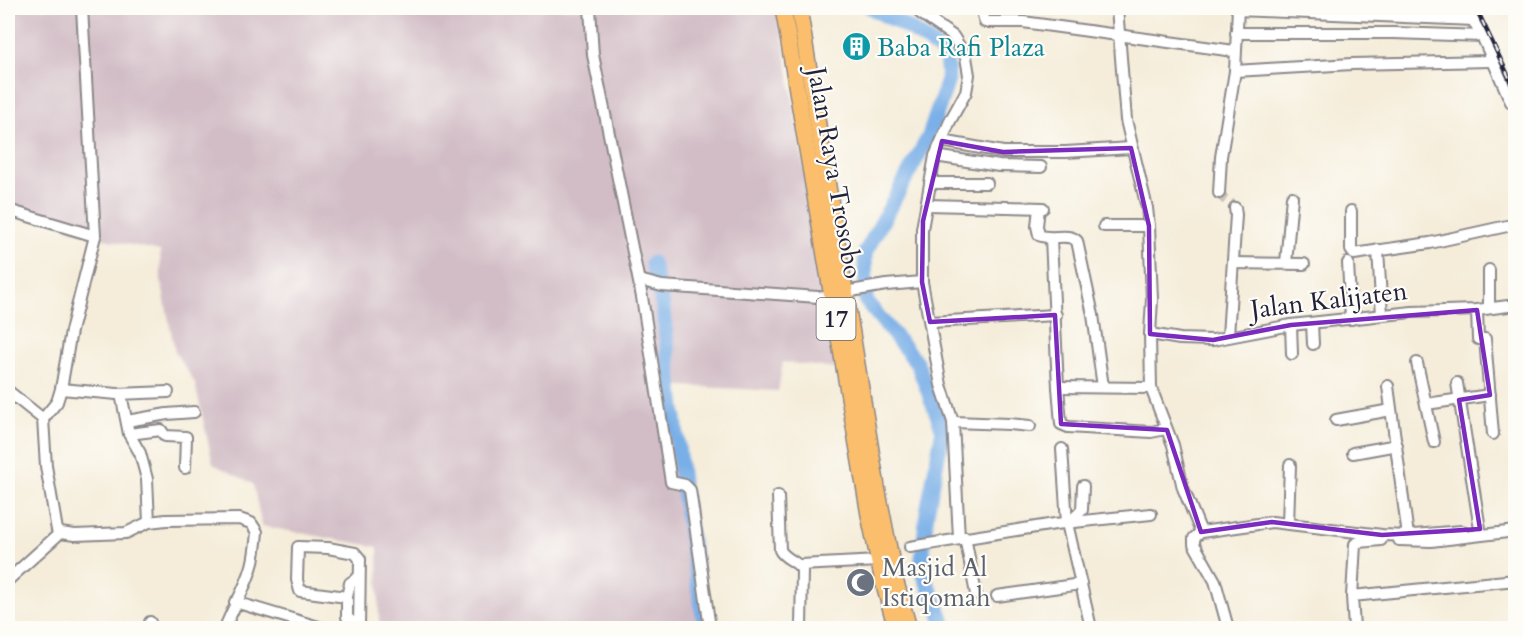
<svg xmlns="http://www.w3.org/2000/svg" width="1523" height="636" viewBox="0 0 1523 636" font-family="Cardo,serif">
<style>
.industrial{fill:#d2bdc6}
.lines{fill:none;stroke-linecap:round;stroke-linejoin:round}
.river{stroke:#79afe7;stroke-width:15}
.minor-tunnel{stroke:#cbc4ba;stroke-width:10;stroke-dasharray:10 5;stroke-linecap:butt}
.minor-casing{stroke:#8c888a;stroke-width:14}
.highway-casing{stroke:#8c888a;stroke-width:18}
.minor{stroke:#fff;stroke-width:10}
.highway{stroke:#fabe6d;stroke-width:15}
.rail-casing{stroke:#22223b;stroke-width:4.5}
.rail{stroke:#fdfcf7;stroke-width:2;stroke-dasharray:7;stroke-linecap:butt}
.marked{fill:none;stroke:#7b2cbf;stroke-width:4.5;stroke-linejoin:round}
.labels{text-anchor:middle;dominant-baseline:central;stroke-width:4.5;stroke-linejoin:round;paint-order:stroke}
.shield{fill:#fdfcf7;stroke:#646373;stroke-width:1.5}
.shield-label{font-size:24px;font-weight:bold;fill:#22223b}
.culture-label{font-size:26px;fill:#0d838f;stroke:#fdfcf7;text-anchor:start}
.street-label{font-size:26px;fill:#22223b;stroke:#fdfcf7}
.worship-label{font-size:26px;fill:#5b616d;stroke:#fdfcf7;text-anchor:start}
</style>
<rect width="100%" height="100%" fill="#fdfcf7"/>
<filter id="ink" filterUnits="userSpaceOnUse"><feTurbulence type="fractalNoise" baseFrequency=".0167" numOctaves="2"/><feDisplacementMap in="SourceGraphic" scale="12" xChannelSelector="R" yChannelSelector="G"/><feConvolveMatrix kernelMatrix="1 2 1 2 8 2 1 2 1" color-interpolation-filters="sRGB"/></filter>
<filter id="wash" filterUnits="userSpaceOnUse"><feTurbulence type="fractalNoise" baseFrequency=".008" numOctaves="4" result="noise"/><feDisplacementMap in="SourceGraphic" scale="24" xChannelSelector="R" yChannelSelector="G"/><feGaussianBlur stdDeviation="1.35" result="paint"/><feColorMatrix in="noise" values="0 0 0 0 0 0 0 0 0 0 0 0 0 0 0 0 0 1.4 0 .05"/><feComposite in="paint" operator="in"/></filter>
<g filter="url(#wash)">
<rect width="100%" height="100%" fill="#f5edda"/>
<!-- industrial -->
<polygon class="industrial" points="8,8 778,8 837,369 783,362 778,391 662,385 701,628 379,628 378,547 262,526 253,484 213,464 195,383 175,352 161,280 160,251 86,235 8,204"/>
<g class="lines">
<!-- river -->
<g class="river">
<polyline points="871,8 912,30 946,54 948,80 929,136 865,253 866,301 917,363 943,430 927,512 921,568 946,628"/>
<polyline points="652,263 663,307 683,492 705,628"/>
</g>
</g>
</g>
<g filter="url(#ink)">
<g class="lines">
<!-- minor-tunnel -->
<path class="minor-tunnel" d="M1219,193C1223,201 1231,201 1235,208"/>
<defs>
<g id="minor">
<polyline points="590,8 593,55 642,297 671,482 685,485 690,490 710,628"/>
<polyline points="918,8 920,13 953,36 966,57 969,75 966,92 950,121 935,156 922,229 922,282 941,385 953,422 959,538"/>
<polyline points="981,8 985,22 1023,22 1234,51"/>
<polyline points="1117,8 1126,120 1147,208 1149,226 1152,299 1150,334 1151,388 1173,445 1183,488 1201,532 1194,538 1194,544 1215,581 1228,628"/>
<polyline points="1465,8 1482,36 1511,102"/>
<polyline points="1237,10 1474,20"/>
<polyline points="1236,33 1394,33 1482,36"/>
<polyline points="1235,71 1352,64 1491,61"/>
<polyline points="942,141 1003,152 1066,152 1131,148"/>
<polyline points="935,156 999,166 1041,167"/>
<polyline points="930,183 987,183"/>
<polyline points="1219,193 1221,157 1235,71 1238,8"/>
<polyline points="927,205 1043,208"/>
<path d="M1039,208L1037,226L1039,235C1051,241 1068,232 1077,241L1093,315L1103,387"/>
<polyline points="8,210 95,236"/>
<polyline points="1351,211 1351,250 1354,254 1430,243 1516,224"/>
<polyline points="1104,226 1149,226"/>
<polyline points="1051,238 1058,387 1061,424 1068,427 1151,432 1166,429"/>
<polyline points="1378,250 1382,315"/>
<polyline points="1233,263 1304,264"/>
<polyline points="1286,263 1292,197"/>
<polyline points="1348,263 1351,319"/>
<polyline points="1489,270 1489,308"/>
<polyline points="639,280 662,286 832,298"/>
<polyline points="845,292 886,285 922,282"/>
<polyline points="1477,310 1478,339 1485,339 1493,434"/>
<polyline points="930,322 1056,315"/>
<polyline points="1312,323 1313,344"/>
<polyline points="1291,325 1292,354"/>
<polyline points="1150,334 1180,339 1213,340 1291,325 1412,312 1477,310 1516,305"/>
<polyline points="1228,336 1236,215 1235,208"/>
<polyline points="1417,363 1434,442"/>
<polyline points="1457,383 1480,529"/>
<polyline points="1058,387 1151,388"/>
<polyline points="61,389 117,394 168,392"/>
<path d="M8,391L43,419L46,466L57,530L60,533L75,535L126,533L149,522L166,520L239,519L251,523L257,532C256,543 255,555 252,566C246,588 233,607 225,628"/>
<polyline points="121,394 129,434 140,453 147,479 149,522"/>
<polyline points="1426,404 1490,395"/>
<polyline points="43,419 57,402 61,389 71,331 95,236 82,8"/>
<polyline points="1336,420 1391,410"/>
<polyline points="127,421 167,414 194,412"/>
<polyline points="953,422 1009,424 1030,426"/>
<polyline points="129,434 161,430 165,436 186,437 185,468"/>
<polyline points="1062,449 1067,523 1091,628"/>
<polyline points="1353,453 1397,445"/>
<path d="M778,496L780,550C785,560 797,560 802,570L801,628"/>
<polyline points="1069,523 1082,510 1083,486"/>
<polyline points="1288,524 1290,465"/>
<polyline points="1201,532 1272,522 1382,535 1408,536 1388,386"/>
<polyline points="1414,535 1462,531"/>
<polyline points="965,537 976,594"/>
<polyline points="1399,540 1431,541 1516,531"/>
<polyline points="910,547 1055,524 1151,514"/>
<polyline points="800,565 879,561"/>
<polyline points="8,580 60,533"/>
<polyline points="997,596 1081,584"/>
<polyline points="1352,596 1516,580"/>
<polyline points="347,597 300,591 297,580 298,547 328,548 355,553 360,559 359,628"/>
<polyline points="235,602 322,628"/>
<polyline points="359,623 351,621 347,617 347,597 350,583 359,577"/>
<polyline points="149,628 150,622"/>
<polyline points="1354,628 1352,596 1355,544 1359,542 1381,540"/>
</g>
<g id="highway">
<polyline points="783,8 869,515 883,582 896,628"/>
<polyline points="799,8 877,487 895,579 909,628"/>
</g>
</defs>
<!-- minor casing -->
<use href="#minor" class="minor-casing"/>
<!-- highway casing -->
<use href="#highway" class="highway-casing"/>
<!-- minor -->
<use href="#minor" class="minor"/>
<!-- highway -->
<use href="#highway" class="highway"/>
<defs>
<polyline id="rail" points="1476,8 1516,92"/>
</defs>
<!-- rail casing -->
<use href="#rail" class="rail-casing"/>
<!-- rail -->
<use href="#rail" class="rail"/>
</g>
</g>
<!-- marked area -->
<path class="marked" d="M942,141L1003,152L1131,148L1149,226L1150,334L1213,340L1291,325L1477,310L1490,395L1459,400L1480,529L1382,535L1272,522L1201,532L1167,430L1061,424L1055,315L930,322L922,282L923,221Z"/>
<!-- icons -->
<defs>
<symbol id="building-disc" viewBox="-11 -11 22 22"><circle r="9.5" fill="#0f9aa8" stroke="#fdfcf7"/><path d="M-4-6H4V6H1V3H-1V6H-4ZM-2.5-4.3h1.7v1.8h-1.7ZM.8-4.3h1.7v1.8H.8ZM-2.5-1h1.7V.8h-1.7ZM.8-1h1.7V.8H.8Z" fill="#fff"/></symbol>
<symbol id="mosque-disc" viewBox="-11 -11 22 22"><circle r="9.5" fill="#6b7280" stroke="#fdfcf7"/><path d="M3.5-4.9A6 6 0 1 0 3.5 4.9A5 5 0 1 1 3.5-4.9Z" fill="#fff"/></symbol>
</defs>
<g fill-rule="evenodd">
<use href="#building-disc" x="840" y="30" width="33" height="33"/>
<use href="#mosque-disc" x="844" y="566" width="33" height="33"/>
</g>
<g class="labels">
<!-- shield labels -->
<rect class="shield" x="816.5" y="298" width="39" height="42" rx="4.5"/>
<g class="shield-label">
<text x="836" y="319">17</text>
</g>
<!-- culture labels -->
<g class="culture-label">
<text x="877" y="47">Baba Rafi Plaza</text>
</g>
<!-- street labels -->
<g class="street-label">
<text transform="translate(835 173) rotate(80)">Jalan Raya Trosobo</text>
<text transform="translate(1329 300) rotate(-7)">Jalan Kalijaten</text>
</g>
<!-- worship labels -->
<g class="worship-label">
<text x="882" y="567">Masjid Al<tspan x="882" dy="30">Istiqomah</tspan></text>
</g>
</g>
<!-- margin -->
<rect width="1523" height="636" fill="none" stroke="#fdfcf7" stroke-width="30"/>
</svg>
